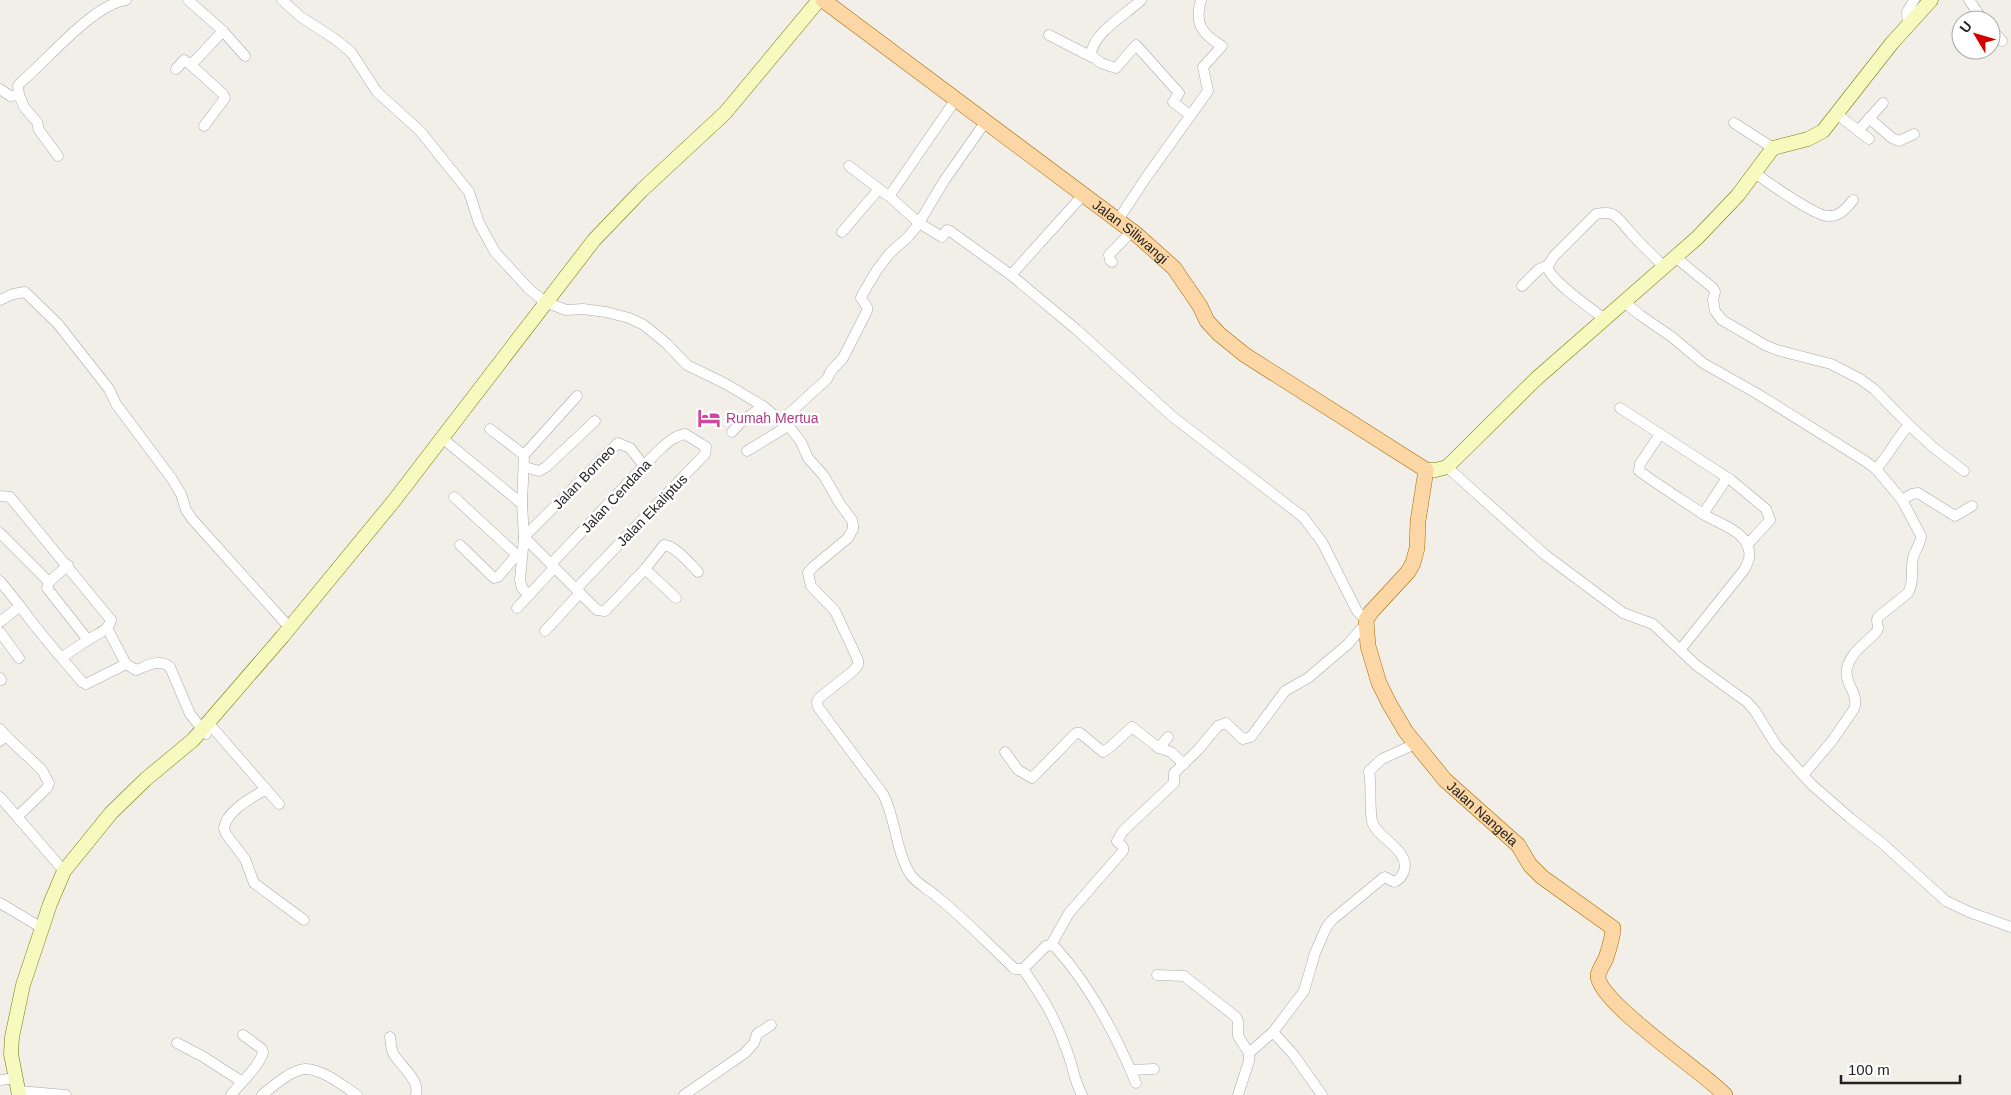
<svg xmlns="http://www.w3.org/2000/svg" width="2011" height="1095" viewBox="0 0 2011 1095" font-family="Helvetica,sans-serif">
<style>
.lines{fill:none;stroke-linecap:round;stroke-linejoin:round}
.street-casing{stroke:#a9a9a9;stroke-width:11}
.secondary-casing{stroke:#707d05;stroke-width:15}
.primary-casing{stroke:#a06b00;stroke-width:16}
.street{stroke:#fff;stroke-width:10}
.secondary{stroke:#f7fabf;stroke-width:14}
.primary{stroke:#fcd6a4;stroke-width:15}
.labels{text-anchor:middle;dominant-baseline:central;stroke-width:5;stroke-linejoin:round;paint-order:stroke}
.street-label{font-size:14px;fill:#222;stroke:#fff}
.hotel-label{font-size:14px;fill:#b23c85;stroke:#fff;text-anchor:start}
</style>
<rect width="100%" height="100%" fill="#f2efe9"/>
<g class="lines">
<defs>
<g id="street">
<path d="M282,0L301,17L335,39L351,52L377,92L420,131L469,192L479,223L495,252L529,289L545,302L566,310L583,309L606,312L629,318L644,325L667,344L687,365L726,384L763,406L791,429L801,442L808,458L824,476L840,504L852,520L853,525V529L848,538L813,567L808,573L811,586L835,611L858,660V665L853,671L819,698L817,702L818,707L883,794C896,819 895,849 910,874C917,884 927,888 936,896C964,918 989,945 1015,969H1023L1046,946L1051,945L1056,948C1091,987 1116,1035 1136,1083"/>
<path d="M1141,0C1127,14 1092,33 1091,55L1101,63L1116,68L1136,45L1179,93L1173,102L1190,115"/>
<polyline points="1969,0 1983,20"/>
<polyline points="1908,25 1907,12 1914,0"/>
<polyline points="1991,29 2002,41"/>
<polyline points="223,31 245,56"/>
<polyline points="1049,35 1092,57"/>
<polyline points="191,65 223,94 225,98 204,126"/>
<polyline points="176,69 184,60 191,65 223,31 188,0"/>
<polyline points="0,89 10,96 19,95 24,107 37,122 39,130 58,156"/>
<path d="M19,95L18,86L20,83C48,60 92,5 126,0"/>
<polyline points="1838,115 1869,139"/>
<polyline points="1869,118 1892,138 1899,141 1914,134"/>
<polyline points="1734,123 1773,148"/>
<polyline points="1858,131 1883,103"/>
<polyline points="849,166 887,195 890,195 956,99"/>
<path d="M1755,173C1767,182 1814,215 1827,216C1839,217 1846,209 1853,200"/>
<polyline points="888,195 919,223 942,237 947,230 950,231 1011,275 1077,330 1173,417 1303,517 1322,542 1357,611 1366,620"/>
<path d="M1118,220L1145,179L1208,91L1203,67L1222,46C1202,34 1194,24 1201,0"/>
<polyline points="842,232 879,189"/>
<path d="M1675,257L1713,288L1715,292L1713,300L1715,311L1722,320L1765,345L1777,350L1831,364L1860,379L1874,389L1909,425C1896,439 1889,455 1876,469"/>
<polyline points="1112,262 1110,260 1109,255 1132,231"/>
<polyline points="1011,275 1084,194"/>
<polyline points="1522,286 1539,269 1548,265"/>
<polyline points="0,300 13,294 25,292 58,324 109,389 116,404 172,479 181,494 186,510 193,520 289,627"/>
<path d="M1624,302L1640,315L1672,337L1703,363L1756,393L1865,461L1876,469L1902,500L1921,536C1921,543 1915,550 1913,558C1910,570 1915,581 1908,593L1878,617L1877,620L1878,628L1877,631C1867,643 1851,651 1847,668C1843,683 1860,694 1854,709L1832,741L1803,775"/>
<path d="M1605,319C1590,308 1553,283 1547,267L1554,256L1596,214C1601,213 1607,212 1612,214C1620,218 1625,227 1631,233C1641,245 1653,255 1664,267"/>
<polyline points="1620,408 1731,480 1766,509 1770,520 1747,545"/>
<polyline points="781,421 827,379 831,371 843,358 867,311 867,307 861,298 862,295 877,270 890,253 908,237 917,226 944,181 986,121"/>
<polyline points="1909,425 1934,448 1964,471"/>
<polyline points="490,429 524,455"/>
<polyline points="732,432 742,421 763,406"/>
<path d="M1660,434L1640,464L1639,471C1660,486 1682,500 1703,514C1716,522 1736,528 1745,541C1752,552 1750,560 1744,570L1680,650"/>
<polyline points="442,438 522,504"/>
<polyline points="747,451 788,426"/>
<polyline points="524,455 522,504 524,537 520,580 522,588 529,595"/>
<polyline points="524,455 577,396"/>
<polyline points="525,467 539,471 546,467 595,421"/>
<polyline points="1447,467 1544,554 1623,613 1653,624 1696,665 1747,702 1755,711 1776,745 1811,784 1850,818 1883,844 1946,901 1969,912 2011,927"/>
<path d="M0,496L10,497L111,620C109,631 96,634 88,640"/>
<polyline points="454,497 518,556"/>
<polyline points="1902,500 1912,494 1918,493 1955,516 1972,506"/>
<polyline points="1703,514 1727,478"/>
<polyline points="0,533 49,582"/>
<path d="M524,537L597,610L605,611L645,569L664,545C676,546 690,564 698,572"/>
<polyline points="524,537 618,443 630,448 644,466"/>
<polyline points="460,545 494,578 498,577 514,558 521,554"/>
<path d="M551,564L657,452C666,444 673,436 685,434L706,447L705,454L576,589"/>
<polyline points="645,569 676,598"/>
<polyline points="0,581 20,606"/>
<polyline points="517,608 554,568"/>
<path d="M0,622L20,606C39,633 61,657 82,682L86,684L126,664L136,670C147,666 160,658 170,667L190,714L206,734"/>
<polyline points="107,628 126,664"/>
<polyline points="545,631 580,593"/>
<polyline points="0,632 19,658"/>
<polyline points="62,657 88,640 47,588 49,582 68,565"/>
<polyline points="0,678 1,680"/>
<polyline points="212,727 279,804"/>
<polyline points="0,729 6,736 0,741"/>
<polyline points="6,736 42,770 49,783 47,788 18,816"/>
<polyline points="1159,748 1168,737"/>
<polyline points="1005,752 1018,770 1032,778 1076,733 1080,733 1103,752 1109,748 1132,727 1159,748 1171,752 1184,764"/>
<path d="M266,789C252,798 227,810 224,828L226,834L245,859L254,883L304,920"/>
<polyline points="0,797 64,871"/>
<polyline points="0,903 42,928"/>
<polyline points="1051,945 1069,913 1123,851 1123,847 1117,841 1123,831 1174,783 1174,773 1198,750 1218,726 1226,723 1243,739 1251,737 1285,691 1308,678 1348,644 1360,630 1366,627"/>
<path d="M1023,969C1042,996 1056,1019 1067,1051C1073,1066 1074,1081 1082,1095"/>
<polyline points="1157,975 1184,976 1236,1017 1238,1021 1238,1036 1249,1053 1249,1061 1238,1095"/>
<polyline points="1273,1032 1293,1054 1322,1095"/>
<path d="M390,1037C391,1043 391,1048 393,1053C400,1066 420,1079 416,1095"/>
<polyline points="177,1043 202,1056 241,1081"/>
<path d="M1249,1053L1273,1032L1304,991L1315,953L1326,928L1332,920L1383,878L1385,877L1394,882C1399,880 1402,877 1404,871C1411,850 1375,837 1372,821C1369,804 1372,787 1369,771L1382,759L1415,744"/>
<polyline points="1131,1070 1154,1069"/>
<polyline points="0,1080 16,1078"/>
<polyline points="19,1091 66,1095"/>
<path d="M231,1095C242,1081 257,1069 263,1053L262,1049L243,1035"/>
<path d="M262,1095C273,1086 291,1070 305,1069C321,1068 345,1087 357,1095"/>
<polyline points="684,1095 745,1053 754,1043 757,1034 771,1025"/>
</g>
<g id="secondary">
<polyline points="1426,470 1436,470 1447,467 1536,379 1697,238 1738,195 1773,148 1808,139 1823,131 1892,43 1931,0"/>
<polyline points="19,1095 11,1054 12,1037 23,985 50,904 64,871 111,813 146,779 193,740 282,637 393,502 594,240 642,190 725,113 819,0"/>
</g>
<g id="primary">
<path id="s1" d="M823,0L1136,234L1174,268L1200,306L1207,321L1219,334L1245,355L1426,470L1418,521L1417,548L1413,563L1408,572L1371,612L1366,620L1368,646L1379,683L1390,705L1406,732L1445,780L1518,845L1530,865L1542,877L1613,928C1613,937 1609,949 1606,958C1604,963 1599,970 1598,975C1596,1001 1705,1073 1725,1095"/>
</g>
</defs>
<!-- street casing -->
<use href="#street" class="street-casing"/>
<!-- secondary casing -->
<use href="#secondary" class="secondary-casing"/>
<!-- primary casing -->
<use href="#primary" class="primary-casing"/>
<!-- street -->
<use href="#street" class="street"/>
<!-- secondary -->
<use href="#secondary" class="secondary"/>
<!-- primary -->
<use href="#primary" class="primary"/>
</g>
<!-- icons -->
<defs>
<symbol id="hotel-bare" viewBox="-9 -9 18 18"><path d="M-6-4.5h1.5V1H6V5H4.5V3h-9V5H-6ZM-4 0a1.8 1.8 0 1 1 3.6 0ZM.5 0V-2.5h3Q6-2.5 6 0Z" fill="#d1479c" stroke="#fff" stroke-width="2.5" paint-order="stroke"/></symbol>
</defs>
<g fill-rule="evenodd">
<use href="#hotel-bare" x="693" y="402" width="32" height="32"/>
</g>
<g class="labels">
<!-- street labels -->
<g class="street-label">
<text stroke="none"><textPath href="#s1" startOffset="385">Jalan Siliwangi</textPath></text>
<text transform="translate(584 477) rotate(-46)">Jalan Borneo</text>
<text transform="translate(616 496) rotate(-47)">Jalan Cendana</text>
<text transform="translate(652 510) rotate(-46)">Jalan Ekaliptus</text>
<text stroke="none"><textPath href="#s1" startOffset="1171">Jalan Nangela</textPath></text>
</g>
<!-- hotel labels -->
<g class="hotel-label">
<text x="726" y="418">Rumah Mertua</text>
</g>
</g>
<!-- north arrow -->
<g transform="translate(1976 35) rotate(308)"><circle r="24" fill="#ffffff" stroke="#a7a7a7"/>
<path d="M0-4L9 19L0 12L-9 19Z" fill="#d40000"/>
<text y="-8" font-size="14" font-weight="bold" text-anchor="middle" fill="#222222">U</text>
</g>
<!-- scale -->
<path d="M1841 1075v8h119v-8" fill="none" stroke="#222222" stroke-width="2.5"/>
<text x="1848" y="1075" font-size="15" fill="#222222" stroke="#ffffff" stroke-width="4" paint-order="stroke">100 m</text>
</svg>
